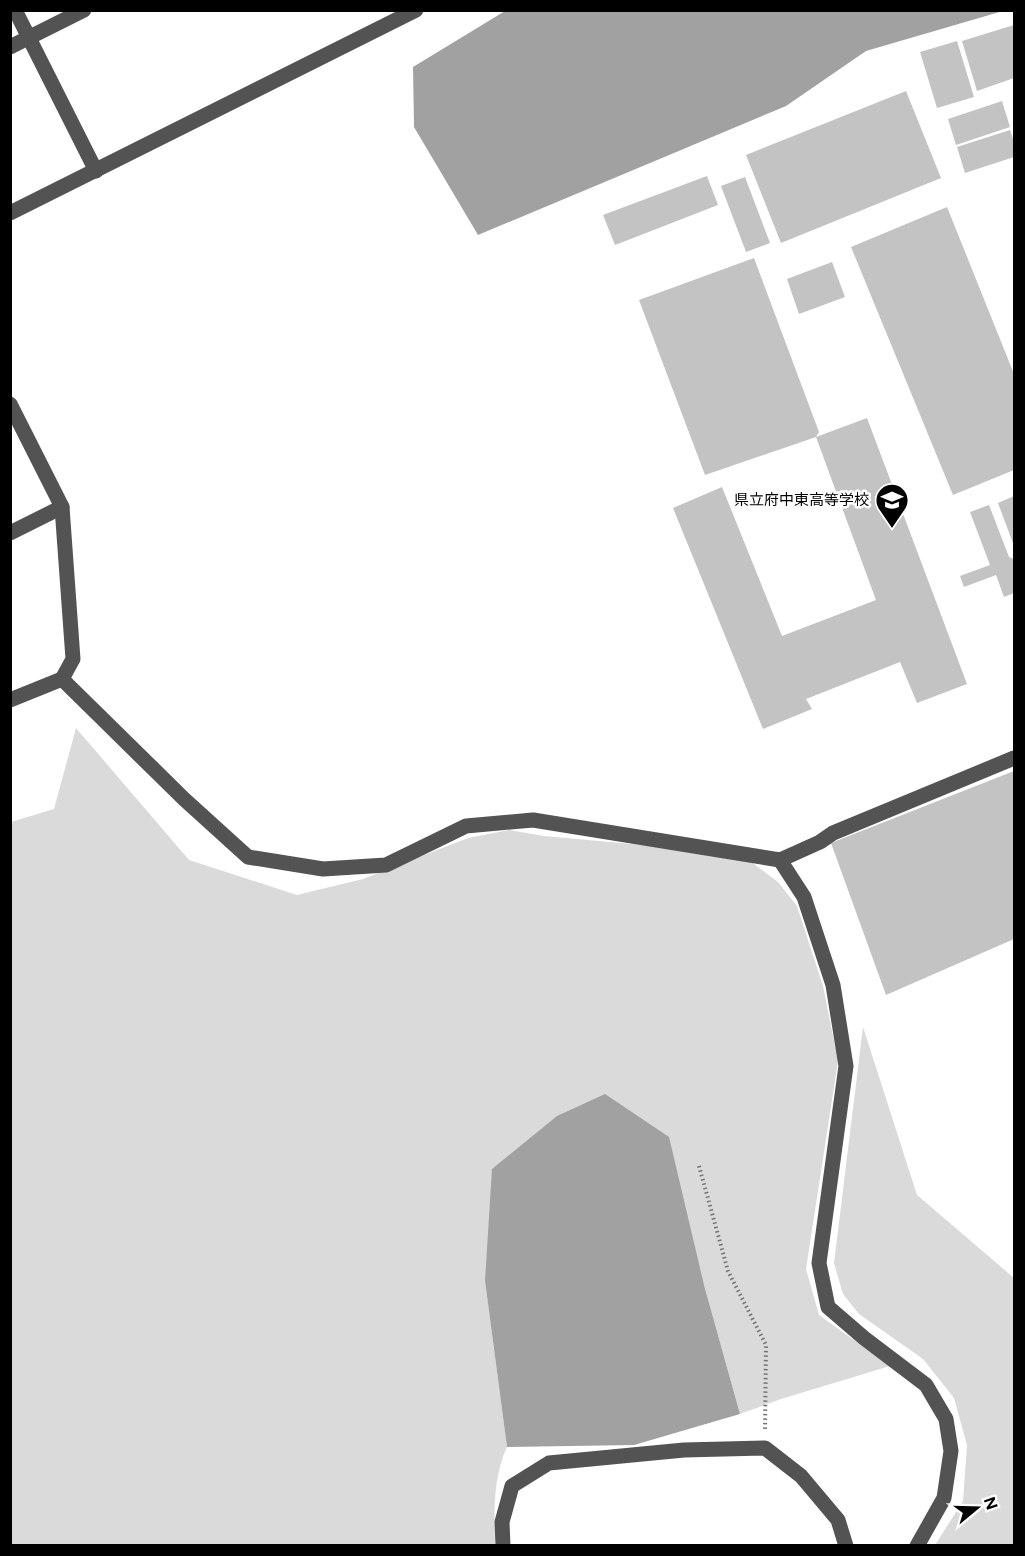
<svg xmlns="http://www.w3.org/2000/svg" width="1025" height="1556" viewBox="0 0 1025 1556" font-family="Figtree,'Noto Sans JP',sans-serif">
<style>
.green{fill:#dadada}
.water{fill:#a1a1a1}
.building{fill:#c3c3c3}
.lines{fill:none;stroke-linecap:round;stroke-linejoin:round}
.path{stroke:#757575;stroke-width:4;stroke-dasharray:1.5 3;stroke-linecap:butt}
.minor{stroke:#535353;stroke-width:15}
.labels{text-anchor:middle;dominant-baseline:central;stroke-width:5;stroke-linejoin:round;paint-order:stroke}
.poi-label{font-size:15px;fill:#000;stroke:#fff;text-anchor:end}
</style>
<rect width="100%" height="100%" fill="#fff"/>
<!-- green -->
<g class="green">
<path d="M76,728L189,860L297,895L363,879L468,838L509,830L544,836L741,854L778,882L797,906L823,986L838,1061L806,1269L819,1315L890,1366L781,1399L740,1414L704,1285L485,1281L507,1447C493,1476 494,1514 495,1545L11,1546V822L54,809Z"/>
<polygon points="863,1027 917,1195 1014,1278 1014,1545 935,1545 963,1501 967,1445 954,1398 923,1359 859,1314 843,1294 834,1263"/>
</g>
<!-- water -->
<g class="water">
<polygon points="505,11 505,10 1003,11 866,51 786,106 478,235 414,127 413,67"/>
<polygon points="605,1094 669,1137 704,1285 740,1414 634,1445 507,1447 485,1281 492,1169 557,1116"/>
</g>
<!-- building -->
<g class="building">
<polygon points="1014,25 1014,78 977,91 962,41"/>
<polygon points="957,41 974,97 937,108 920,52"/>
<polygon points="906,91 941,178 781,243 746,155"/>
<polygon points="1002,101 1010,127 956,145 948,119"/>
<polygon points="1010,130 1014,142 1014,157 965,173 957,147"/>
<polygon points="707,176 718,205 615,245 603,215"/>
<polygon points="745,177 770,243 746,252 721,186"/>
<polygon points="947,207 1014,374 1014,470 953,495 851,247"/>
<polygon points="754,258 819,432 816,437 867,418 967,684 917,703 900,662 806,699 812,709 763,729 673,508 722,487 782,636 876,600 816,437 705,475 639,300"/>
<polygon points="832,262 845,297 799,314 787,279"/>
<polygon points="1014,496 1014,546 998,503"/>
<polygon points="989,505 1009,557 1014,559 1014,593 1004,597 996,575 964,587 960,576 990,565 970,512"/>
<polygon points="1014,771 1014,939 886,995 831,843"/>
</g>
<g class="lines">
<!-- path -->
<polyline class="path" points="699,1166 728,1271 766,1345 765,1430"/>
<!-- minor -->
<g class="minor">
<polyline points="15,10 96,171"/>
<polyline points="10,47 84,10"/>
<polyline points="10,213 416,10"/>
<polyline points="10,404 62,507 73,659 62,679 10,700"/>
<polyline points="10,533 62,507"/>
<polyline points="62,679 184,799 248,857 323,869 386,865 466,826 533,820 780,860 820,842 833,833 1014,758"/>
<polyline points="780,860 804,897 833,985 846,1066 819,1263 828,1307 864,1338 926,1385 946,1419 951,1451 944,1498 917,1546"/>
<polyline points="503,1546 502,1522 512,1486 549,1463 684,1450 765,1448 801,1476 838,1520 846,1546"/>
</g>
</g>
<!-- icons -->
<defs>
<symbol id="school-pin" viewBox="-11 -11 22 30"><path d="M0 17L-7.5 6A9.5 9.5 0 1 1 7.5 6Z" fill="#000" stroke="#fff"/><path d="M0-5L7-2L0 1L-7-2ZM-4 1L0 2.5L4 1V4Q0 6-4 4Z" fill="#fff"/></symbol>
</defs>
<g fill-rule="evenodd">
<use href="#school-pin" x="873" y="481" width="38" height="52"/>
</g>
<g class="labels">
<!-- poi labels -->
<g class="poi-label">
<text x="869" y="500">県立府中東高等学校</text>
</g>
</g>
<!-- border -->
<rect width="1025" height="1556" fill="none" stroke="#000000" stroke-width="24"/>
<!-- north arrow -->
<g transform="translate(977 1508) rotate(71)" stroke="#ffffff" stroke-width="4.5" paint-order="stroke">
<path d="M0-4.5L10 22L0 15L-10 22Z" fill="#000000"/>
<text y="-9" font-size="16" font-weight="bold" text-anchor="middle" fill="#000000">N</text>
</g>
</svg>
